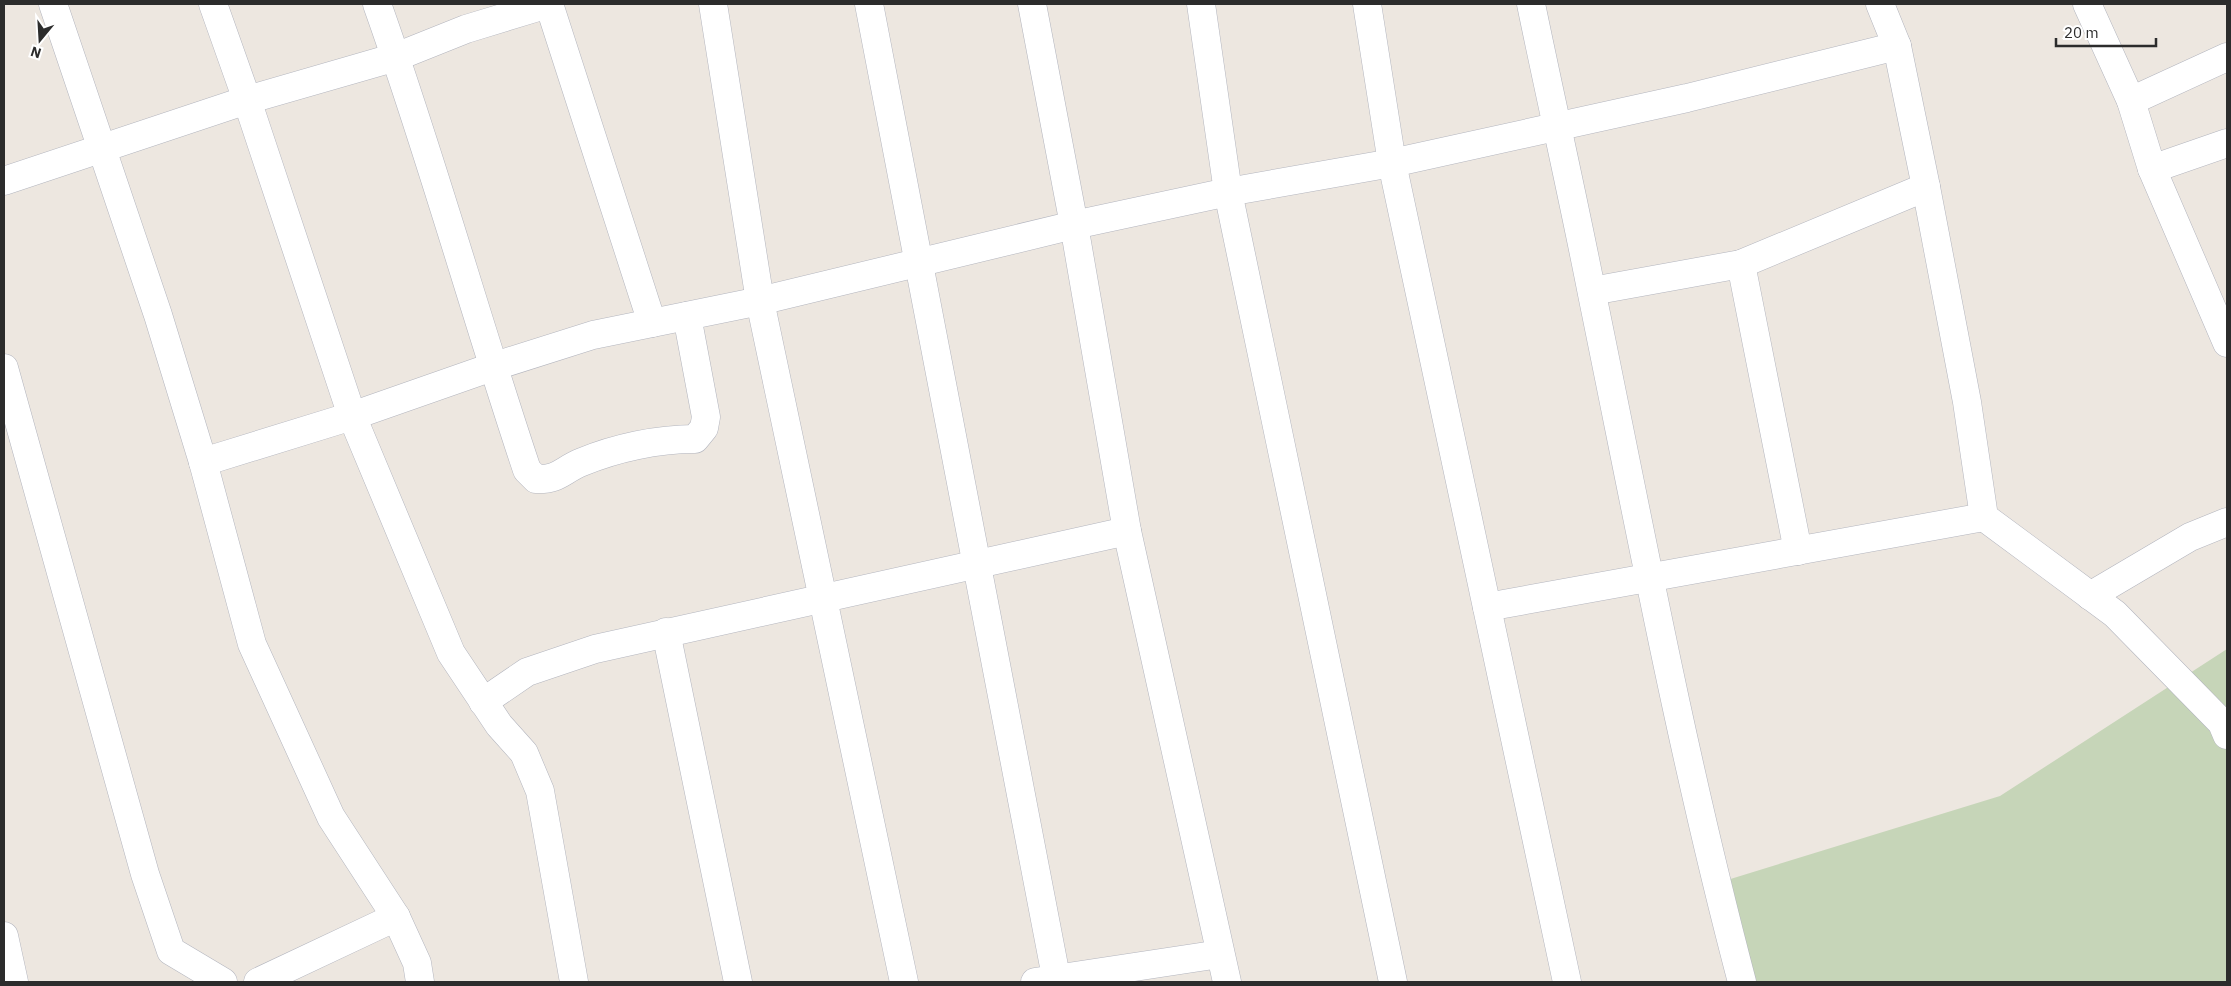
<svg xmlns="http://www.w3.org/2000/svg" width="2231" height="986" viewBox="0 0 2231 986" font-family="'IBM Plex Sans',sans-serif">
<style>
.cemetery{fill:#c6d5b8}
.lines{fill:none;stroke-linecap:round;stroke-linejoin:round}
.minor-casing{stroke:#b3b5be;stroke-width:29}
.minor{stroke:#fff;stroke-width:28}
</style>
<rect width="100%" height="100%" fill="#ede7e0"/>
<!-- cemetery -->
<polygon class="cemetery" points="2227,649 2227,982 1743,982 1711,885 2000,796"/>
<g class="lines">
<defs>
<g id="minor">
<polyline points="53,4 158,315 203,462 252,644 331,817 396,917 417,963 420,982"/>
<polyline points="213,4 247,100 352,416 451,653 499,725 524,753 540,791 574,982"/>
<path d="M377,4C432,158 475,315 527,470L536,479C559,480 562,470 582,462C616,448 657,439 695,439L704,428L706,417L687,316"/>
<polyline points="549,4 652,323"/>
<polyline points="713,4 760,301 904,982"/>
<polyline points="869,4 1057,982"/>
<polyline points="1032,4 1074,225 1127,531 1227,982"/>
<polyline points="1201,4 1228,192 1393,982"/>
<polyline points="1367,4 1392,163 1567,982"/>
<path d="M1531,4C1551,101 1573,197 1592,294C1639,524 1682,755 1742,982"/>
<polyline points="1880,4 1897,46 1926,187 1967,402 1984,517 2115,614 2222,723 2227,735"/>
<polyline points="2087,4 2131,101 2152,169 2227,343"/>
<polyline points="2131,101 2227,57"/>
<polyline points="2152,169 2227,143"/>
<polyline points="4,181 247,100 396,57 466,29 548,4"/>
<polyline points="1741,264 1798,551"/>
<polyline points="1592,291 1741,264 1926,187"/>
<polyline points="4,368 145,874 171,951 223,982"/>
<polyline points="203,462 352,416 492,367 593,335 760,301 1074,225 1228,192 1392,163 1687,98 1897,46"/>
<polyline points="2090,596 2190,537 2227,522"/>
<polyline points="1487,607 1984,517"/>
<polyline points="666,632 738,982"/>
<polyline points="483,702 527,672 595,649 1127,531"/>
<polyline points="4,936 14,982"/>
<polyline points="258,982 396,917"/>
<polyline points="1035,982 1220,954"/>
</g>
</defs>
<!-- minor casing -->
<use href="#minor" class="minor-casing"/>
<!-- minor -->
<use href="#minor" class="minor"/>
</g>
<!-- border -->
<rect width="2231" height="986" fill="none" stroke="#2c2c2c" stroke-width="10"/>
<!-- north arrow -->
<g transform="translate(40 40) rotate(198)" stroke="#ffffff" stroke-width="4" paint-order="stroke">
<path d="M0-4L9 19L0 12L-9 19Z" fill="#2c2c2c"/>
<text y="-8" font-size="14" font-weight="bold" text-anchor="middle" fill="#2c2c2c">N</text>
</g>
<!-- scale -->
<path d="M2056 38v8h100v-8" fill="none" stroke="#2c2c2c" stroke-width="2.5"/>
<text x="2064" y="38" font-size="15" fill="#2c2c2c" stroke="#ffffff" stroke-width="4" paint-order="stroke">20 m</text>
</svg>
